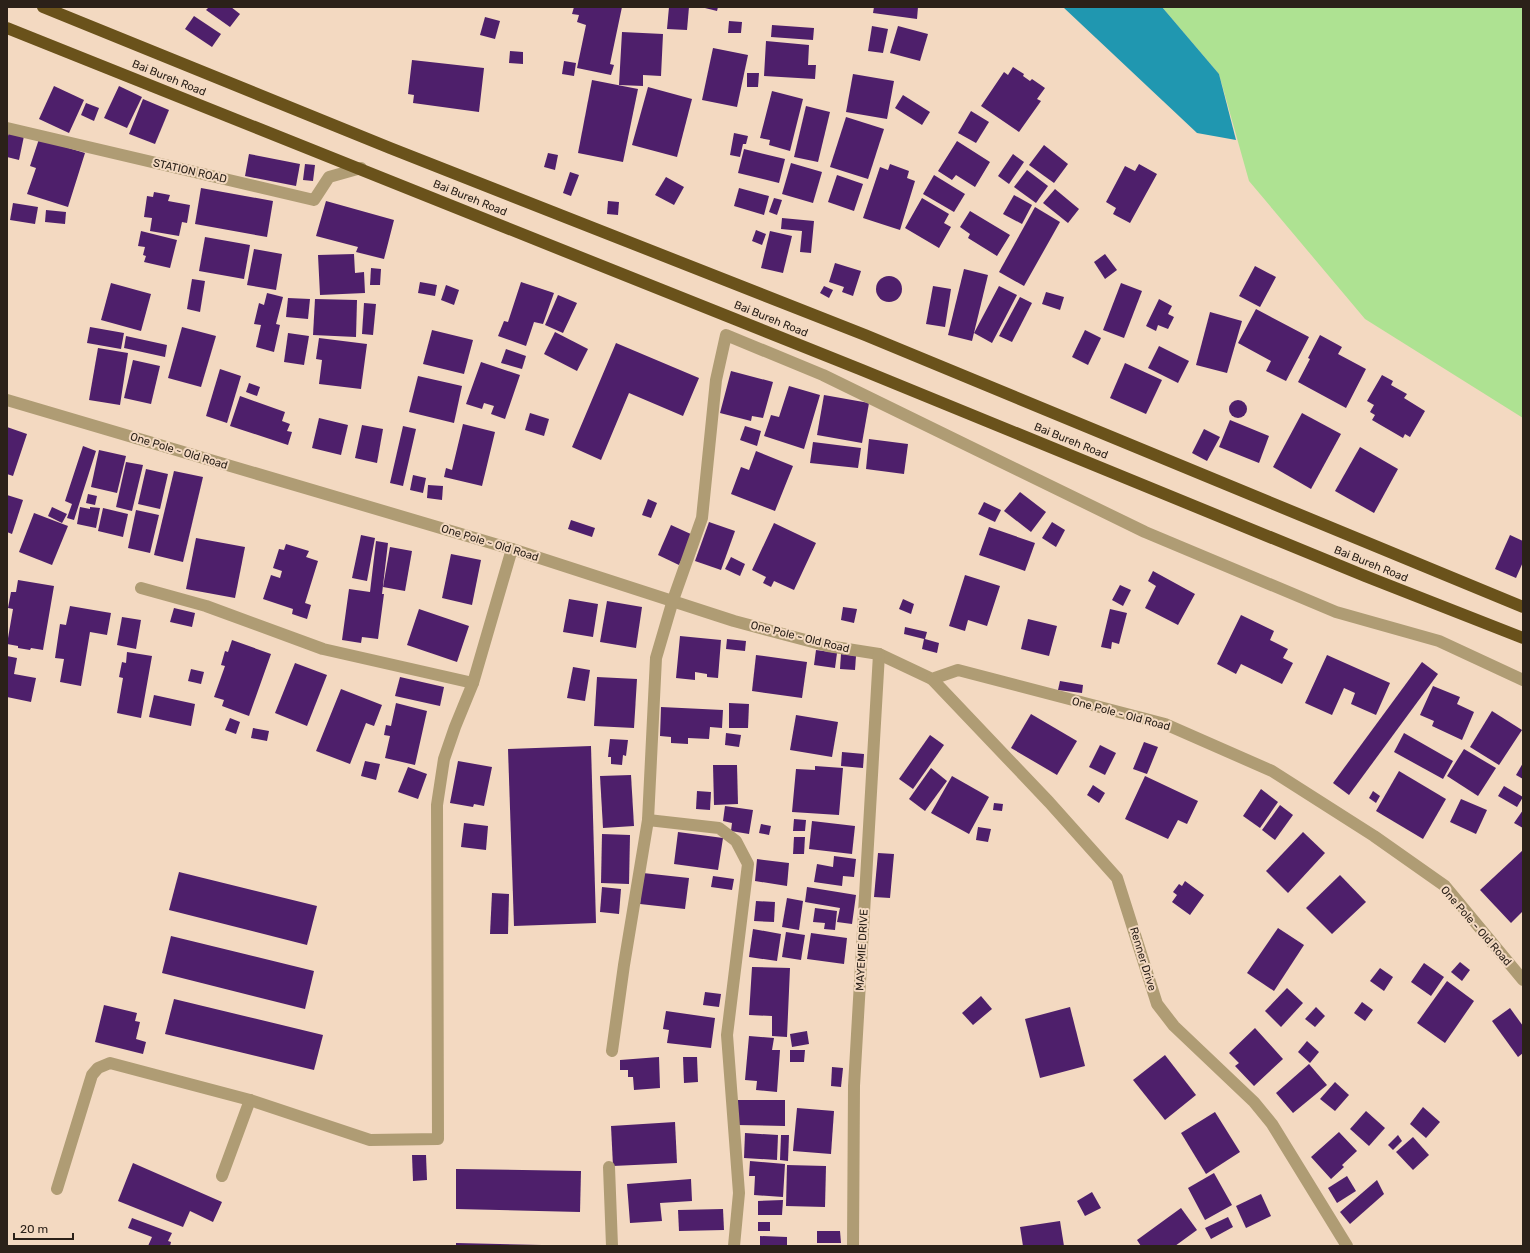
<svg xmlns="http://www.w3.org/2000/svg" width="1530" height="1253" viewBox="0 0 1530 1253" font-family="Rubik,sans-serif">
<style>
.green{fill:#aee292}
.water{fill:#2097b0}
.building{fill:#4e1f6b}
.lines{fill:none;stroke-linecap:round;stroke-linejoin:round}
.minor{stroke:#af9c74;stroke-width:12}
.highway{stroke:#6a521b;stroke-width:12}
.labels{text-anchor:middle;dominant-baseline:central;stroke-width:4;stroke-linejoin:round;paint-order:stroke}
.street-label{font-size:11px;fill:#2b2119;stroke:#f3d9c1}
</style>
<rect width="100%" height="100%" fill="#f3d9c1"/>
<!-- green -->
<polygon class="green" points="1162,7 1523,7 1523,418 1365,319 1249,181 1219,74"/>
<!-- water -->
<polygon class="water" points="1063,7 1162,7 1219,74 1236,140 1197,133"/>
<!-- building -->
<g class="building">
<polygon points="209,7 231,7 240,14 230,27 206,10"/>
<polygon points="574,7 622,7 610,64 614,65 611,75 577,68 586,25 577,22 579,15 572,14"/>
<polygon points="669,7 689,7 687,30 667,29"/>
<polygon points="701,7 718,7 717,11"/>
<polygon points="874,7 918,7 917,19 873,13"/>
<polygon points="194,16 221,34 212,47 185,29"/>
<polygon points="485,17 500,21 495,39 480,35"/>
<polygon points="729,21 742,22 741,33 728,33"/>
<polygon points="772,25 814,28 813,40 771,37"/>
<polygon points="872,26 888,29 883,53 868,51"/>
<polygon points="898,26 928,34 920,61 890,53"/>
<polygon points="622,32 663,34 661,76 643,75 643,86 619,85"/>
<polygon points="766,41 809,45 808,65 816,65 815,79 764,76"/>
<polygon points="713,48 748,55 737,107 702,100"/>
<polygon points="510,51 523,52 523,64 509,63"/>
<polygon points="412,60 484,68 479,112 413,103 414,95 408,94"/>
<polygon points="564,61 576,63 574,76 562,74"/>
<polygon points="1013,67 1024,74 1023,76 1030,81 1032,79 1045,88 1037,99 1041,101 1019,132 981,106 1004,72 1008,75"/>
<polygon points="747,73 759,73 758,87 747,87"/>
<polygon points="853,74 894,81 887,119 846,112"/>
<polygon points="592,80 638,89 623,162 578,153"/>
<polygon points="54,86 84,100 69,133 39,119"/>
<polygon points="119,86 142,97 127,128 104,118"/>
<polygon points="648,87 692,99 677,157 632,145"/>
<polygon points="772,91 803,99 790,151 769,145 770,140 760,138"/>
<polygon points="903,95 930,112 922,125 895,108"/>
<polygon points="143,99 169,110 155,144 129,134"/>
<polygon points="86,103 99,108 94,121 81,115"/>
<polygon points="806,106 830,112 818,162 794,157"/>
<polygon points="971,111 989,122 976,143 958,133"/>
<polygon points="846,117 884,129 868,179 830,167"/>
<polygon points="9,132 24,136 19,160 7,157 7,140"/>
<polygon points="734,133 748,136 746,144 743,144 740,157 730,155"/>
<polygon points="39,139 85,153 68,207 27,194 36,168 30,166"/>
<polygon points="957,141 990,162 975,187 956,175 952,180 938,171"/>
<polygon points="1044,145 1068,164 1054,183 1029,165"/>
<polygon points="744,149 785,159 779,183 738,173"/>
<polygon points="548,153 558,155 555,170 544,167"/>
<polygon points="249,154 300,164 296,186 245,176"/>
<polygon points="1013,154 1024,162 1009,184 998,176"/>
<polygon points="791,163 822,172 813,203 782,194"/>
<polygon points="305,164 315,165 313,181 303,180"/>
<polygon points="890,164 909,171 907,178 915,181 900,230 863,218 880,167 888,170"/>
<polygon points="1139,164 1157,174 1130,223 1113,214 1116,208 1106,202 1125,166 1135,171"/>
<polygon points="1027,170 1048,186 1036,203 1014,187"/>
<polygon points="570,172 579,175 571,196 563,193"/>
<polygon points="837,175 863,184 854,211 828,202"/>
<polygon points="934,175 965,194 954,212 923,194"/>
<polygon points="666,177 684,187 674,205 655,195"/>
<polygon points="201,188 273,201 267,237 195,224"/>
<polygon points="739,188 769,196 764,215 734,206"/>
<polygon points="1055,189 1079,209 1068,223 1043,203"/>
<polygon points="154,192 170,195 168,201 190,205 187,223 182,222 179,236 150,231 152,218 144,217 147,196 153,197"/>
<polygon points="1014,195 1032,205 1022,224 1003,214"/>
<polygon points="774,198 782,200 777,215 769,212"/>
<polygon points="922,198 949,214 944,223 951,227 939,248 905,228"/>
<polygon points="326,201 394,220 384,259 356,252 358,247 316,236"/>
<polygon points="608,201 619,202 618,215 607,214"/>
<polygon points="13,203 38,207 35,224 10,220"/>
<polygon points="1035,207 1060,222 1024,286 999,272"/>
<polygon points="46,210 66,212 65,224 45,222"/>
<polygon points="970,211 1010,235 997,256 968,238 970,234 960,227"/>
<polygon points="782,218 814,221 811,253 800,252 802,231 781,229"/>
<polygon points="756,230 766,234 762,245 752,241"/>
<polygon points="141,231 177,240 170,268 144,262 146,256 143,255 145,247 138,246"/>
<polygon points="770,231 792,236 783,273 761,268"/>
<polygon points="205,237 250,245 244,279 199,271"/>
<polygon points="254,249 282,254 276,290 247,285"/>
<polygon points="354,254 355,273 364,272 365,293 320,295 318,255"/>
<polygon points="1105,254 1117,270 1105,279 1094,262"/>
<polygon points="835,263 861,271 853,296 842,292 844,287 829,282"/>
<polygon points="1255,266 1276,277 1260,307 1239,296"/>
<polygon points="371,268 381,269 380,285 370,285"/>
<polygon points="964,269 988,275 972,341 948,335"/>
<circle cx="889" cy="289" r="13"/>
<polygon points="192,279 205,281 200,312 187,309"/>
<polygon points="420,282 437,285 435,296 418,293"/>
<polygon points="521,282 554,293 543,324 534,322 526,346 498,336 504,321 508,322"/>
<polygon points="111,283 151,294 141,331 101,320"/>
<polygon points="1121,283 1142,291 1124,338 1103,330"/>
<polygon points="446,285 459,290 454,305 441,300"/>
<polygon points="824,286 833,290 829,298 820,293"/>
<polygon points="933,286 951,289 945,327 926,324"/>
<polygon points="999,286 1017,295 992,343 974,333"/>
<polygon points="1046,292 1064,297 1060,310 1042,304"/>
<polygon points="267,293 283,297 276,324 280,325 274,352 256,347 261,325 254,324 259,303 264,305"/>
<polygon points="558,295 577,303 563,333 545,325"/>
<polygon points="1020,297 1032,303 1012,342 999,336"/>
<polygon points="288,298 310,299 308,319 286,317"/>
<polygon points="315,299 357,300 356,337 313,335"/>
<polygon points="1159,299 1172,306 1168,314 1174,317 1168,329 1158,325 1156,331 1146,326"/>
<polygon points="364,303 376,304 373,335 362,334"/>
<polygon points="1256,309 1309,337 1286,381 1266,371 1271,361 1238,343"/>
<polygon points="1210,312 1242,321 1227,373 1196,365"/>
<polygon points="90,327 124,333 121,349 87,343"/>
<polygon points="182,327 216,336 201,387 168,378"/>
<polygon points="432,330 473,340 464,374 423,364"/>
<polygon points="1085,330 1101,338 1088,365 1072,357"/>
<polygon points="555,332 588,349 577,371 544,354"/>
<polygon points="288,333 309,336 304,365 284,362"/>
<polygon points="1320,335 1342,347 1338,354 1366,369 1346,408 1298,382 1310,359 1308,358"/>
<polygon points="126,336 167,345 165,357 124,348"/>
<polygon points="319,338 367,344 361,389 319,384 322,360 316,359"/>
<polygon points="616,343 699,378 683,416 629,393 601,460 572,447"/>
<polygon points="1159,346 1189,361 1178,383 1148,368"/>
<polygon points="98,348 128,353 120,405 89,400"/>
<polygon points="506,349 526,356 522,369 501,363"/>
<polygon points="133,360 160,366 151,404 124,398"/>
<polygon points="481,362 520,375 505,419 491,414 494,406 484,403 482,409 466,404"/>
<polygon points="1125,363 1162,380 1146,414 1110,398"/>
<polygon points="220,369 241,376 227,423 206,416"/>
<polygon points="731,371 773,382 763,418 752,416 751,421 720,413"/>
<polygon points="1382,375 1393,381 1391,385 1407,394 1404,398 1425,411 1410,437 1405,434 1403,438 1372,420 1375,415 1370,412 1374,405 1367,401"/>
<polygon points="418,376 462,386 454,423 409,412"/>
<polygon points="249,383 260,387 257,396 246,392"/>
<polygon points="789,386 820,395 804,449 764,436 771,415 779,417"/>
<polygon points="824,395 869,403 862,443 817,435"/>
<polygon points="240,396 285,412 282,421 290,424 287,431 292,432 288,445 230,426"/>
<circle cx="1238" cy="409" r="9"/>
<polygon points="530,413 549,419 544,436 525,430"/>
<polygon points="1302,413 1341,434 1311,489 1273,467"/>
<polygon points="319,418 348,425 341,455 312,448"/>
<polygon points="1230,420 1269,436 1259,463 1219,447"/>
<polygon points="463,424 495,432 482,486 444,477 446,468 452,470"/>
<polygon points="362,425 383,429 377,463 355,458"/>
<polygon points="403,426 416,429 403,486 390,483"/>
<polygon points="745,426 761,431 757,446 740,440"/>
<polygon points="7,427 27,434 13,476 7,474"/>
<polygon points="1204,429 1220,437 1207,461 1192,453"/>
<polygon points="869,439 908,444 904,474 866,469"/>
<polygon points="813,442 861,448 858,468 810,463"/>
<polygon points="83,446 96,451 74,520 67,518 72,504 65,501"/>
<polygon points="1360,447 1398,469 1374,513 1335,491"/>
<polygon points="99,450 126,456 117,493 91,487"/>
<polygon points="756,451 793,466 775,511 731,494 741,467 749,470"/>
<polygon points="126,462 143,465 132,511 116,507"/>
<polygon points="146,469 168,474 160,509 138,504"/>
<polygon points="174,471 203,477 183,562 154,555"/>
<polygon points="413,475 426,478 423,493 410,490"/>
<polygon points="428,485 443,486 442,500 427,498"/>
<polygon points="1020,492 1046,512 1031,532 1004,511"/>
<polygon points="88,494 97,496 95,505 86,503"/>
<polygon points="7,495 23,500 12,534 7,532"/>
<polygon points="648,499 657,503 651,518 642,515"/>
<polygon points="984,502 1001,510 995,522 978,514"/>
<polygon points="52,507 67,514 62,523 48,516"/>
<polygon points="80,507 90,509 90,507 100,508 96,528 77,524"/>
<polygon points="103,508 128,514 123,537 98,531"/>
<polygon points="136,510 159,515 150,553 128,548"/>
<polygon points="34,513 68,526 52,565 19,552"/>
<polygon points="571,520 595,528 592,537 568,529"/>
<polygon points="709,522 735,531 721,570 695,561"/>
<polygon points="1052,522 1065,530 1056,547 1042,538"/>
<polygon points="774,523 816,543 794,590 774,581 771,587 763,583 766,577 752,570"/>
<polygon points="671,525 693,535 679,565 658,555"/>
<polygon points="989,527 1035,543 1025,571 979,555"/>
<polygon points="361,535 375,538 367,581 352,578"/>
<polygon points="1510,535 1523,541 1523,562 1516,578 1495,569"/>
<polygon points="196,538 245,547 235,598 186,589"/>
<polygon points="376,541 388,543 382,594 384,594 378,639 362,637 361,643 342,640 349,589 370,592"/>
<polygon points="286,544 309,551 306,557 318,561 305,603 311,605 307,619 292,614 293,609 263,599 271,575 280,578 282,571 273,568 279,549 284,550"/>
<polygon points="390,547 412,551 405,591 383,587"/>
<polygon points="451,554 481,560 472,605 442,598"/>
<polygon points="731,557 745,564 740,576 725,569"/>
<polygon points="1153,571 1195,594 1178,625 1145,608 1156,586 1148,581"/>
<polygon points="965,575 1000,586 987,626 968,620 965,631 949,626"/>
<polygon points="18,580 54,586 43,650 31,648 30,650 18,648 18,646 7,644 13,609 8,608 11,592 16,592"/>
<polygon points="1120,585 1131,590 1123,606 1112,600"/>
<polygon points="569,599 598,604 593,637 563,632"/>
<polygon points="903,599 914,604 911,614 899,609"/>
<polygon points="607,601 642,607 636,648 600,642"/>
<polygon points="70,606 111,613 107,635 90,632 81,686 60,682 64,659 55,658 60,624 66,625"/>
<polygon points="843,607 857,609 854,623 841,620"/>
<polygon points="174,608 195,613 192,627 170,622"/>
<polygon points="419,609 469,626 457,662 407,645"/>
<polygon points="1110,609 1127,613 1119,644 1112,642 1111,649 1101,647"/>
<polygon points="1241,615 1274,631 1270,640 1288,649 1283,658 1293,663 1282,684 1241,664 1236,674 1217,664"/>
<polygon points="122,617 141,620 136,649 117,645"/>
<polygon points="1028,619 1057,626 1049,656 1021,649"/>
<polygon points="905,627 927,632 925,639 939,643 937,653 922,649 924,639 904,634"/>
<polygon points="680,636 721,640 718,678 707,677 707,674 695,672 695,680 676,678"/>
<polygon points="727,639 746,641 745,651 726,649"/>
<polygon points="232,640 271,654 249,716 222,706 224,700 214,697 225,666 221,665 225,651 228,652"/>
<polygon points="816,650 837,653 835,668 814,665"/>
<polygon points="127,652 152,656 141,718 117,713 123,678 119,677 122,662 126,663"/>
<polygon points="841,654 856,656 855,670 840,669"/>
<polygon points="756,655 807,662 802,698 752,691"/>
<polygon points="1327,655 1390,683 1376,715 1351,704 1355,693 1344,688 1332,715 1305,703"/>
<polygon points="7,656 17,658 14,674 36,678 31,702 7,697"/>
<polygon points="1422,662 1438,674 1349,795 1333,783"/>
<polygon points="295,663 327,675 307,726 275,713"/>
<polygon points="573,667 590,670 585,701 567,698"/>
<polygon points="191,669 204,672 201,684 188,681"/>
<polygon points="400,677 444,687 440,706 395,696"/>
<polygon points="597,677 637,679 634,728 594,726"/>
<polygon points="1060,681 1083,685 1082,693 1058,690"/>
<polygon points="1433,686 1460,697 1457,704 1474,712 1462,740 1432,726 1434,721 1420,715"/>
<polygon points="341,689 382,705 374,726 366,723 350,764 316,751"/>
<polygon points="154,695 195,704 191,726 149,717"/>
<polygon points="396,703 427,711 415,765 385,758 390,736 384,735 386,725 391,726"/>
<polygon points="729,703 749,704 748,728 729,728"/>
<polygon points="661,707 723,710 722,728 710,727 709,739 688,738 688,744 671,743 671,737 660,736"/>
<polygon points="1492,711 1522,730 1499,765 1470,747"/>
<polygon points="1031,714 1077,741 1057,775 1011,748"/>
<polygon points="796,715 838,722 832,757 790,750"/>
<polygon points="230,718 240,722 236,734 225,730"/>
<polygon points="253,728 269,731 267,741 251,738"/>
<polygon points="726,733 741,735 739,747 725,745"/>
<polygon points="1404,733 1453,761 1443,779 1394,752"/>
<polygon points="930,735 944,745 913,789 899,779"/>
<polygon points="610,739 628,740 626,756 623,755 622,765 611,764 611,757 608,757"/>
<polygon points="1144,742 1158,747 1147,774 1133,769"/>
<polygon points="1100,745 1116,753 1105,775 1089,767"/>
<polygon points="591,746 596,923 514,926 508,749"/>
<polygon points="1464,749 1496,768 1478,796 1447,776"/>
<polygon points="842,752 864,754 863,768 841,766"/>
<polygon points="365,761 380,764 376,780 361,776"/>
<polygon points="458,761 492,767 484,806 474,804 473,807 450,803"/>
<polygon points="1523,763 1523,779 1516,775"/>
<polygon points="713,765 737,765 738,804 714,805"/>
<polygon points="815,766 843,768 839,815 792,812 796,769 815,770"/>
<polygon points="408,767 427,774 418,799 398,792"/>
<polygon points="931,768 947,781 925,811 909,799"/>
<polygon points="1399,771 1446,799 1423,839 1376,811"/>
<polygon points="631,775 634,826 603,828 600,776"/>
<polygon points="952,776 989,797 969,834 931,813"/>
<polygon points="1145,776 1198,801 1187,824 1178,820 1168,839 1125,819"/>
<polygon points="1093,785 1105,793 1099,803 1087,795"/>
<polygon points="1504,786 1523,797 1517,807 1498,796"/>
<polygon points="1261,789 1278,802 1260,828 1243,816"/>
<polygon points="697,791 711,792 710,810 696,809"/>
<polygon points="1373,791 1380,796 1376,803 1369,798"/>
<polygon points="1461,799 1487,810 1476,834 1450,822"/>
<polygon points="994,803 1003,804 1002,811 993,810"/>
<polygon points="1280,805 1293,815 1275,840 1262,830"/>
<polygon points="725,806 753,810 749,834 731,831 732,823 723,821"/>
<polygon points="1523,810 1523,828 1514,823"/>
<polygon points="794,819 806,820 805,831 793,831"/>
<polygon points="812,821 855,826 852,854 809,849"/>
<polygon points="464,823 488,826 486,850 461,847"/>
<polygon points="761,824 771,826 769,835 759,833"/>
<polygon points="978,827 991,829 988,842 976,840"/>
<polygon points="678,832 723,838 718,870 674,864"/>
<polygon points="1303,832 1325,853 1288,893 1266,871"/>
<polygon points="602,834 630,835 629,884 601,883"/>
<polygon points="794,837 805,837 804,854 793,854"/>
<polygon points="1523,850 1523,911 1511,923 1480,890"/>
<polygon points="878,853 894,854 890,898 874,897"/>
<polygon points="834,856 856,859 854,877 843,876 842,886 814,882 817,864 833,867"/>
<polygon points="757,859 789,863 787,886 755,881"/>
<polygon points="179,872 317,906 307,945 169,910"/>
<polygon points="643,873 689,878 685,909 640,904"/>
<polygon points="1340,875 1366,902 1332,934 1306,908"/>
<polygon points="713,876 734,879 732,890 711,887"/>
<polygon points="1185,881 1204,895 1190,915 1172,902 1177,895 1173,892 1179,884 1182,886"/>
<polygon points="602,887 621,889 619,914 600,912"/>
<polygon points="807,887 856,895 852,924 837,922 840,908 805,902"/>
<polygon points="492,893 509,894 508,934 490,934"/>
<polygon points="787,898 803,901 799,930 782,927"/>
<polygon points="756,901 775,902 774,922 754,921"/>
<polygon points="815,908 837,911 835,930 824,929 825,923 813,922"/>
<polygon points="1278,928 1304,945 1274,991 1247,973"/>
<polygon points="753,929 781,934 777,961 749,957"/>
<polygon points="786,932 805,935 801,960 782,957"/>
<polygon points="811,933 847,938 844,964 807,959"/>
<polygon points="171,936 314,971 305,1009 162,973"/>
<polygon points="1460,962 1470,970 1462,981 1451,972"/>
<polygon points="1424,963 1444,977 1431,996 1411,982"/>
<polygon points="752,967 790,968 787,1037 772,1036 772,1016 749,1015"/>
<polygon points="1380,968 1393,977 1384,991 1370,981"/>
<polygon points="1447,981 1474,1001 1445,1043 1417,1023"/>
<polygon points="1287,988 1303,1003 1281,1027 1265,1011"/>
<polygon points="705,992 721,994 719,1007 703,1005"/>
<polygon points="981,996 992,1009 973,1025 962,1013"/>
<polygon points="174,999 323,1035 314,1070 165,1034"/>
<polygon points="1362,1002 1373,1010 1365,1021 1354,1013"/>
<polygon points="104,1005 137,1013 135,1021 140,1022 136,1039 146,1042 143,1054 95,1042"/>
<polygon points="1070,1007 1085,1066 1040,1078 1025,1019"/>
<polygon points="1316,1007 1325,1016 1315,1027 1305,1019"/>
<polygon points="1510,1008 1523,1026 1523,1053 1518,1057 1492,1021"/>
<polygon points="666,1011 715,1018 711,1048 667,1043 669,1030 663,1029"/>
<polygon points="1255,1028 1283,1059 1254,1086 1235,1066 1239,1063 1229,1053"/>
<polygon points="807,1031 809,1044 792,1047 790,1034"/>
<polygon points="749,1036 774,1038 772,1050 780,1050 777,1092 756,1090 757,1081 745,1080"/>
<polygon points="1307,1041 1319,1052 1310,1063 1298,1052"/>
<polygon points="790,1050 805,1050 804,1062 790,1062"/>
<polygon points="1165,1055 1196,1095 1165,1120 1133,1080"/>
<polygon points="659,1057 660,1088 634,1090 633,1077 628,1077 628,1070 620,1070 620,1060"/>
<polygon points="683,1057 697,1057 698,1082 684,1083"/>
<polygon points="1309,1064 1327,1085 1293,1113 1276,1093"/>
<polygon points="832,1067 843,1068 841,1087 831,1086"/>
<polygon points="1335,1082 1349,1095 1335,1111 1320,1099"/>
<polygon points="737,1100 785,1100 785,1126 737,1125"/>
<polygon points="1423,1107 1440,1122 1426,1138 1410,1124"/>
<polygon points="797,1108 834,1111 831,1154 793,1151"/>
<polygon points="1366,1111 1385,1128 1369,1146 1350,1129"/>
<polygon points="1215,1112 1240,1152 1206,1174 1181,1133"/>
<polygon points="675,1122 677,1163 613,1166 611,1126"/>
<polygon points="1339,1132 1357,1151 1342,1165 1344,1167 1331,1179 1311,1157"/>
<polygon points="745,1133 778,1135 777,1160 744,1158"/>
<polygon points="781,1135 789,1135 788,1161 780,1160"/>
<polygon points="1398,1135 1402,1141 1393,1150 1388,1145"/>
<polygon points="1413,1137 1429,1155 1413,1170 1396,1152"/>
<polygon points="412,1155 426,1155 427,1180 413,1181"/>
<polygon points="750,1161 785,1164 783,1197 754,1195 755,1176 749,1176"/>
<polygon points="133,1163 222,1202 213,1222 190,1211 183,1227 118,1201"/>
<polygon points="787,1165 826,1166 825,1207 786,1206"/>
<polygon points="456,1169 581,1171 580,1212 456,1209"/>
<polygon points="1214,1173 1232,1205 1205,1220 1188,1188"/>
<polygon points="1347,1176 1356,1191 1337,1203 1328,1188"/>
<polygon points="691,1179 692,1201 660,1203 662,1221 630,1223 627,1184"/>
<polygon points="1377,1180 1384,1194 1350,1224 1340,1212"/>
<polygon points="1092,1192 1101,1208 1085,1216 1077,1201"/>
<polygon points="1261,1194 1271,1216 1246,1228 1236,1206"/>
<polygon points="783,1200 782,1215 758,1215 758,1201"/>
<polygon points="1181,1208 1197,1230 1175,1246 1141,1246 1137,1240"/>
<polygon points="723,1209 724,1230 679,1231 678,1210"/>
<polygon points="1228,1217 1233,1227 1211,1239 1205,1228"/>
<polygon points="132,1218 172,1233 168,1241 171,1242 170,1246 148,1246 152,1237 128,1228"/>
<polygon points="1060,1221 1064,1246 1023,1246 1020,1227"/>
<rect x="758" y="1222" width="12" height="9"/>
<polygon points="817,1231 840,1231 841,1243 817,1243"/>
<polygon points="760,1236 787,1237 787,1246 760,1246"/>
<polygon points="456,1243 542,1245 542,1246 456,1246"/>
</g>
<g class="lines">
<!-- minor -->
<g class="minor">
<polyline points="7,128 314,200 329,177 361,168"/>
<polyline points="7,400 512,549 734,621 828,646 879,654 932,679 958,670 1165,724 1272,771 1374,836 1445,886 1523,980"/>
<polyline points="141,588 206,606 323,649 473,683"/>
<polyline points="932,679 1049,802 1117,878 1157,1004 1174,1026 1254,1102 1272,1124 1347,1246"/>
<polyline points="648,820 719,828 736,841 748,864 727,1035 739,1193 734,1246"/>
<polyline points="612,1051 624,965 648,820 656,658 673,600 702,518 716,380 726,335 823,375 1145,532 1336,612 1439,641 1523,680"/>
<polyline points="609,1167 612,1246"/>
<polyline points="222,1176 250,1100"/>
<polyline points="57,1189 92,1075 98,1068 110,1063 250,1100 370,1140 438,1139 437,805 444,759 455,727 473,683 512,549"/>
<polyline points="853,1246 854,1086 879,654"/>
</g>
<!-- highway -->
<g class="highway">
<polyline points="43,7 390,148 865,335 1523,607"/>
<polyline points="7,28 862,370 1365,576 1523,638"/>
</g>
</g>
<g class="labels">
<!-- street labels -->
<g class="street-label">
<text transform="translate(169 78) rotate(22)">Bai Bureh Road</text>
<text transform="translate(190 171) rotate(13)">STATION ROAD</text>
<text transform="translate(470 198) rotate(22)">Bai Bureh Road</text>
<text transform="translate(771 319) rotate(22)">Bai Bureh Road</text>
<text transform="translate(1071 441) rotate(22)">Bai Bureh Road</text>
<text transform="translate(179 451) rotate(17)">One Pole - Old Road</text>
<text transform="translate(490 543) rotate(17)">One Pole - Old Road</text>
<text transform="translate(1371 564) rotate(22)">Bai Bureh Road</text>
<text transform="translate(800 637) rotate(14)">One Pole - Old Road</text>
<text transform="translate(1121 714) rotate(15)">One Pole - Old Road</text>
<text transform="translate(1476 926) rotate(49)">One Pole - Old Road</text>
<text transform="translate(862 950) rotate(-87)">MAYEMIE DRIVE</text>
<text transform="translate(1143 959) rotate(73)">Renner Drive</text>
</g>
</g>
<!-- border -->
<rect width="1530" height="1253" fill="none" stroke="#2b2119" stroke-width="16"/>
<!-- scale -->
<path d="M14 1233v6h59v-6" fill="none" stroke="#2b2119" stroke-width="2"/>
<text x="20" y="1233" font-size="12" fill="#2b2119" stroke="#f3d9c1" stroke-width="3" paint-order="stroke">20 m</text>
</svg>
